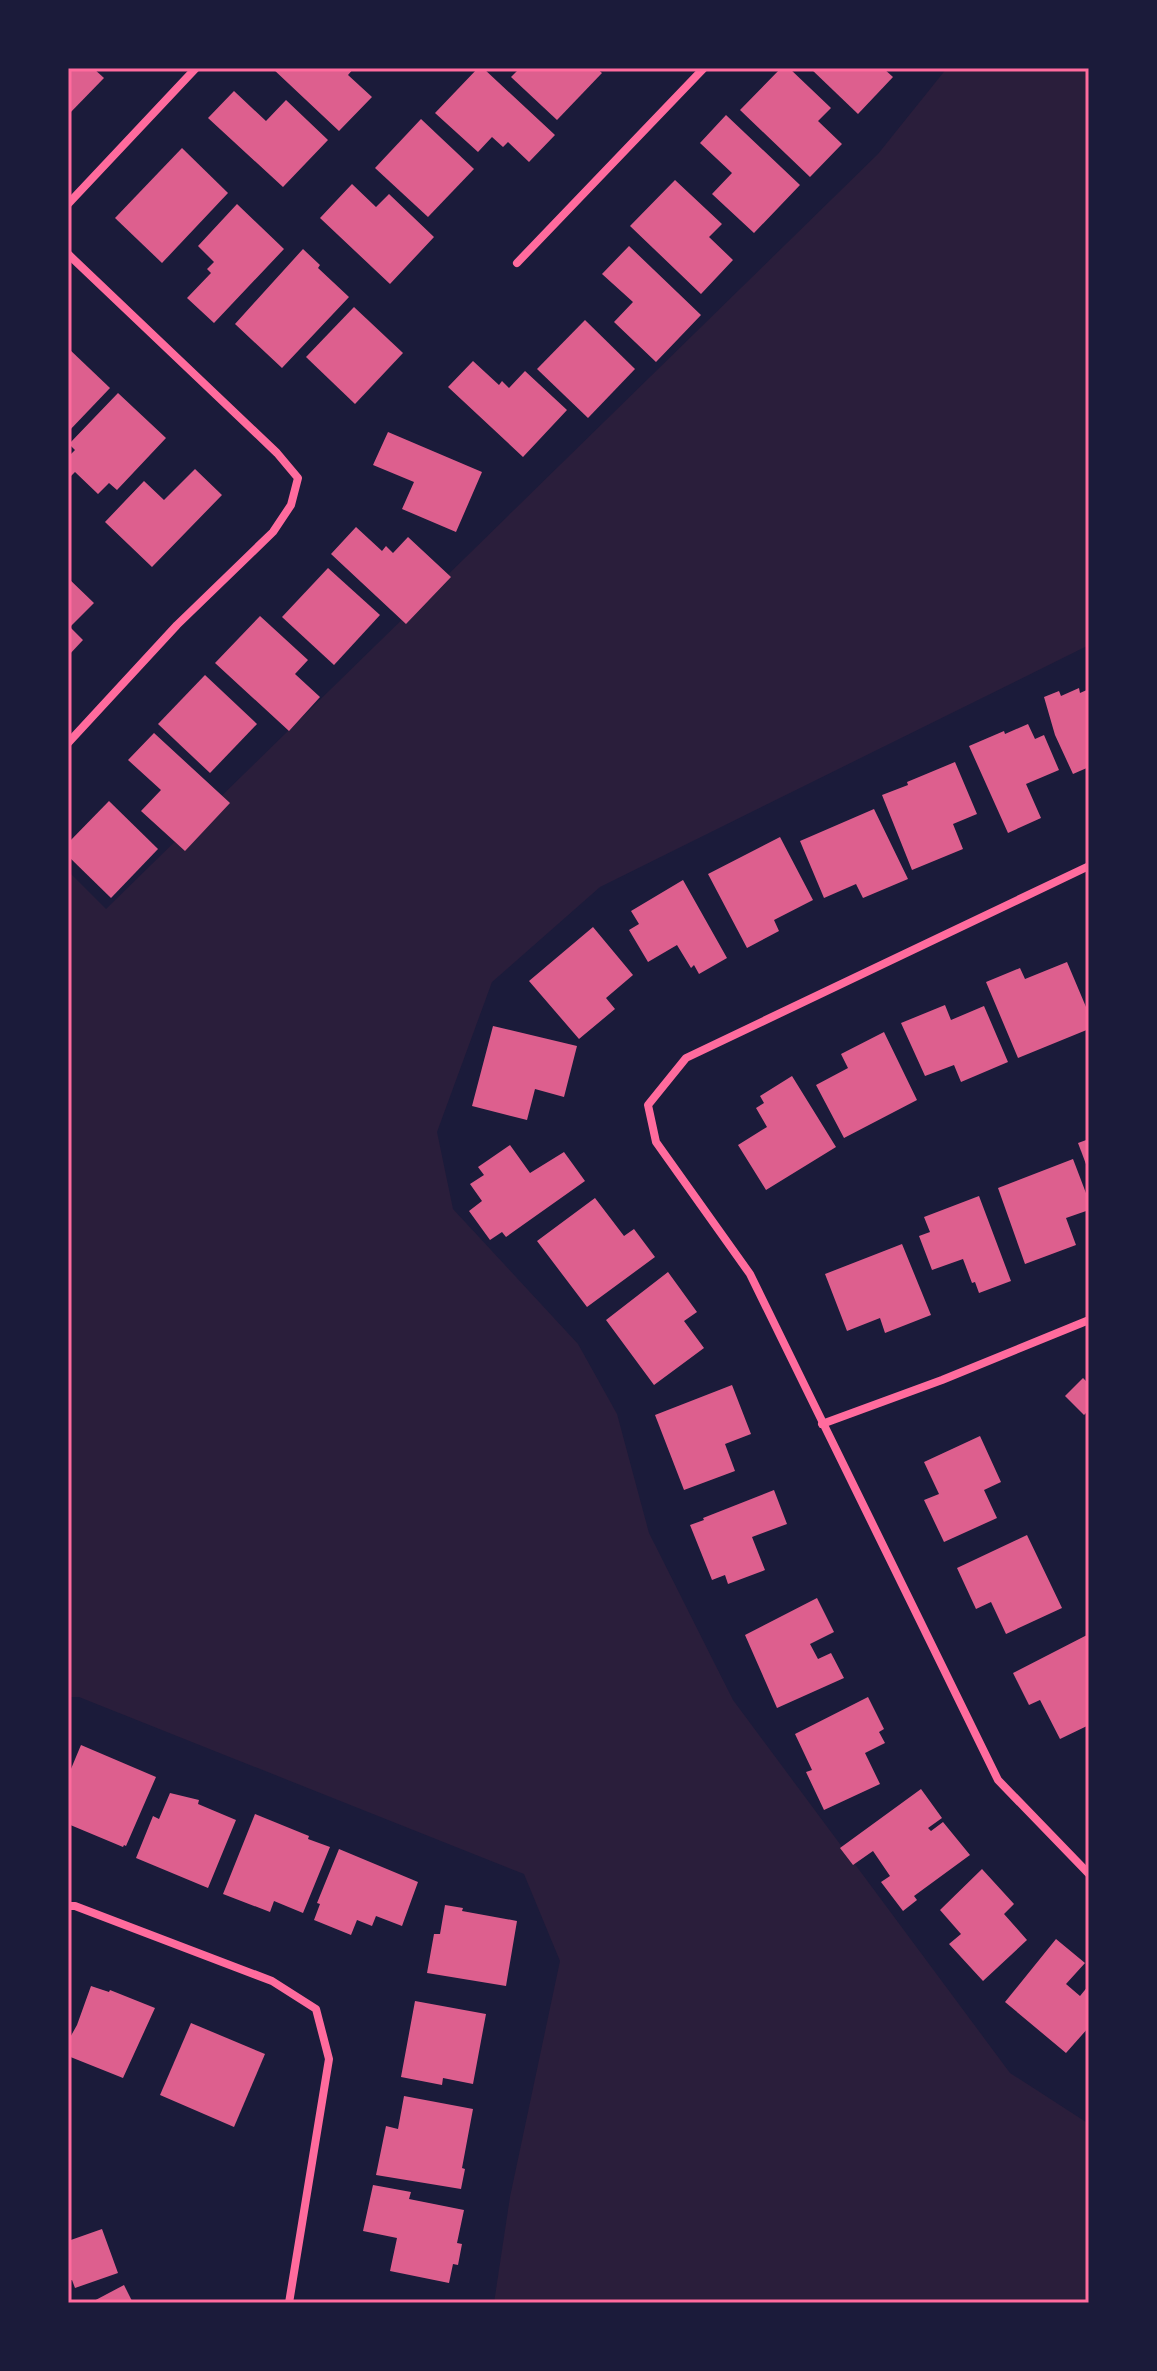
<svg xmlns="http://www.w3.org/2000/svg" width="1157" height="2371" viewBox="0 0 1157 2371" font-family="Commissioner,sans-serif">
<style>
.green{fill:#2a1e3b}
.building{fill:#dd5f8e}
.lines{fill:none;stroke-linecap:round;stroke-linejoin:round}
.minor{stroke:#ff6b9d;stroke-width:8}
.neatline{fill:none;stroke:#ff6b9d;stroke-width:3}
</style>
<rect width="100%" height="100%" fill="#1b1b3a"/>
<!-- green -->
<polygon class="green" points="947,68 1089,68 1089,645 600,887 492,982 437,1132 453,1209 578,1344 617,1414 649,1533 733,1700 1010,2073 1089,2124 1089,2303 494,2303 510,2197 560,1961 524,1874 79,1697 68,1697 68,871 106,909 878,154"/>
<!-- building -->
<g class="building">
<polygon points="68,68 93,68 104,78 68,115"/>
<polygon points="272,68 354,68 348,75 372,97 339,131"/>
<polygon points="478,68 483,68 555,135 529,162 508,142 503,147 492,137 478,152 435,113"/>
<polygon points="520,68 596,68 602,73 557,120 511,77"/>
<polygon points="781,68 789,68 831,108 818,121 842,144 810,177 740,110"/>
<polygon points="810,68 883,68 893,77 858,114"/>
<polygon points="234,91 266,121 286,100 328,140 283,187 208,118"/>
<polygon points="726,115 800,185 754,233 712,194 732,173 700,143"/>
<polygon points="421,119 474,169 428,217 375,168"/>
<polygon points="182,148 228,193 162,263 115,218"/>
<polygon points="675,180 722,224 709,237 733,260 701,294 630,226"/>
<polygon points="352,184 376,207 389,194 434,237 390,284 320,218"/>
<polygon points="237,204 284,249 214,323 187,298 211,273 207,269 214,262 198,246"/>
<polygon points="629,246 701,315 656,362 614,322 633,302 602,274"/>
<polygon points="303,249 320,265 318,268 349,297 282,368 235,324"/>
<polygon points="354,307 403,353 355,404 306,357"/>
<polygon points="585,320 635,369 588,418 537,369"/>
<polygon points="68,348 110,388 68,432"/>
<polygon points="473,361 499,385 502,381 509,388 525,371 567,410 523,457 448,387"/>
<polygon points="118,393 166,438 117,490 109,483 98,494 75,472 70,477 68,475 68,457 75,450 69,444"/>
<polygon points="388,432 482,472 456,532 402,509 414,482 373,465"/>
<polygon points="195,469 222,495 152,567 105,522 144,481 164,500"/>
<polygon points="356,527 382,551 386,546 393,553 408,537 451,577 406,624 331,554"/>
<polygon points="328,568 380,615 334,665 282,617"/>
<polygon points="68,578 94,603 70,627 83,640 68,656"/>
<polygon points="260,616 308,660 295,674 320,697 289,731 215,663"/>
<polygon points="205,675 257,724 210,773 158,724"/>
<polygon points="1079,688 1080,693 1089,689 1089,767 1073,774 1055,735 1044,697 1059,691 1061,696"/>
<polygon points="1028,724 1035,739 1044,735 1059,770 1026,784 1041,818 1008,833 969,746 1004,731 1005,734"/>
<polygon points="154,733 230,803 185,851 141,811 161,790 128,760"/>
<polygon points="955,762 977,814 953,824 963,849 912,870 882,795 908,785 907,782"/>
<polygon points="109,801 158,849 111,898 68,856 68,843"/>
<polygon points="874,809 908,879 863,898 856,884 824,898 800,841"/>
<polygon points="780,837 813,900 774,920 779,931 747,948 708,874"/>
<polygon points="683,880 727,958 699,974 694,965 691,968 677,945 648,962 629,930 639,924 631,911"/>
<polygon points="593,927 633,975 606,998 615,1009 579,1039 529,981"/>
<polygon points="1067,962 1089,1014 1089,1029 1018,1058 986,982 1020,968 1025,979"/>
<polygon points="945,1005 951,1020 984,1006 1008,1062 961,1082 954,1065 925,1076 901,1023"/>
<polygon points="493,1026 577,1046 564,1097 535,1089 527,1120 472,1106"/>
<polygon points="884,1032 917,1100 844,1138 816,1085 848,1068 841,1054"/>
<polygon points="792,1076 836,1147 766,1190 738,1145 767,1127 756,1108 764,1103 760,1096"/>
<polygon points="1089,1139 1089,1172 1078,1143"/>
<polygon points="510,1145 530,1173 564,1152 585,1181 506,1237 502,1232 490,1240 469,1211 482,1201 470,1184 484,1175 478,1167"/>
<polygon points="1073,1159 1089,1201 1089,1210 1066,1218 1076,1245 1025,1264 998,1188"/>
<polygon points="979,1196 1011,1281 979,1293 975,1282 972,1283 963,1259 932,1270 919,1236 930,1232 924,1217"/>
<polygon points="595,1198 624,1236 634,1229 655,1257 587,1307 537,1241"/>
<polygon points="902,1244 931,1315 885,1333 880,1318 847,1331 825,1274"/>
<polygon points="668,1272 697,1312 684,1321 704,1348 654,1385 606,1320"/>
<polygon points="1083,1378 1089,1384 1089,1416 1086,1413 1084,1415 1065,1396"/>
<polygon points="732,1385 751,1434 725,1444 735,1471 684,1490 655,1415"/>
<polygon points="980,1436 1001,1482 984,1490 997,1518 944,1542 924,1500 939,1494 924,1462"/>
<polygon points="774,1490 787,1524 752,1537 765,1570 728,1584 725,1575 712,1580 690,1525 704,1520 703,1518"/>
<polygon points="1027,1535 1062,1608 1006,1634 991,1602 976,1609 957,1568"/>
<polygon points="817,1598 834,1632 810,1644 818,1659 831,1653 844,1678 777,1708 745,1635"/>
<polygon points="1087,1635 1089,1725 1060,1739 1040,1700 1029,1705 1013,1673"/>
<polygon points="868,1697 884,1729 879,1732 885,1743 865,1753 880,1784 824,1810 806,1772 812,1770 795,1734"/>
<polygon points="81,1745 156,1777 126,1846 124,1845 123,1847 68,1824 68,1776"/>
<polygon points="921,1789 942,1818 928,1828 931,1831 943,1822 970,1855 914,1896 917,1900 903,1911 881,1882 890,1876 873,1851 853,1865 840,1848"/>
<polygon points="170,1793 199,1800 198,1804 236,1820 208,1888 136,1858 153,1816 159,1819"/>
<polygon points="255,1814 309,1836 308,1839 330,1847 303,1913 274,1901 270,1912 223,1894"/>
<polygon points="339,1849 418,1882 402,1926 376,1916 372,1926 357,1920 351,1935 314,1920 320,1904 317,1903"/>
<polygon points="982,1869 1014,1904 1004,1914 1027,1940 983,1981 949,1944 961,1934 940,1910"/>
<polygon points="445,1905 463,1908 462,1911 517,1921 506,1986 427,1973 434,1934 440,1934"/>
<polygon points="1056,1939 1085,1963 1066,1984 1080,1996 1089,1985 1089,2027 1066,2053 1005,2002"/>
<polygon points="91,1986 109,1992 110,1990 155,2008 123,2078 68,2056 68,2041 77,2025"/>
<polygon points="415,2001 486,2014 473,2084 443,2078 442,2085 401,2077"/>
<polygon points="191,2023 265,2054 234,2127 160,2095"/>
<polygon points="404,2096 473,2109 462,2168 465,2169 461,2189 376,2175 386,2126 398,2129"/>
<polygon points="373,2185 411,2192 409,2199 464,2210 457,2243 462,2244 458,2265 453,2264 449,2283 390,2271 397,2238 363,2231"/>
<polygon points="102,2229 118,2273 75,2288 72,2280 68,2281 68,2241"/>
<polygon points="124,2285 133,2303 90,2303"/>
</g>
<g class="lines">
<!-- minor -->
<g class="minor">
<polyline points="68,204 196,68"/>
<polyline points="68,254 277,453 298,478 291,505 273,532 177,625 68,743"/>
<polyline points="517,263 704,68"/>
<polyline points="1089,866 686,1058 648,1105 656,1142 750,1274 998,1780 1089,1874"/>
<polyline points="822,1424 942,1380 1089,1320"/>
<polyline points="68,1906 75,1906 272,1981 316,2009 329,2059 289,2303"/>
</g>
</g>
<!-- border -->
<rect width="1157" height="2371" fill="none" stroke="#1b1b3a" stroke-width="140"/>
<rect x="70" y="70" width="1017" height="2231" class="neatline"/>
</svg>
